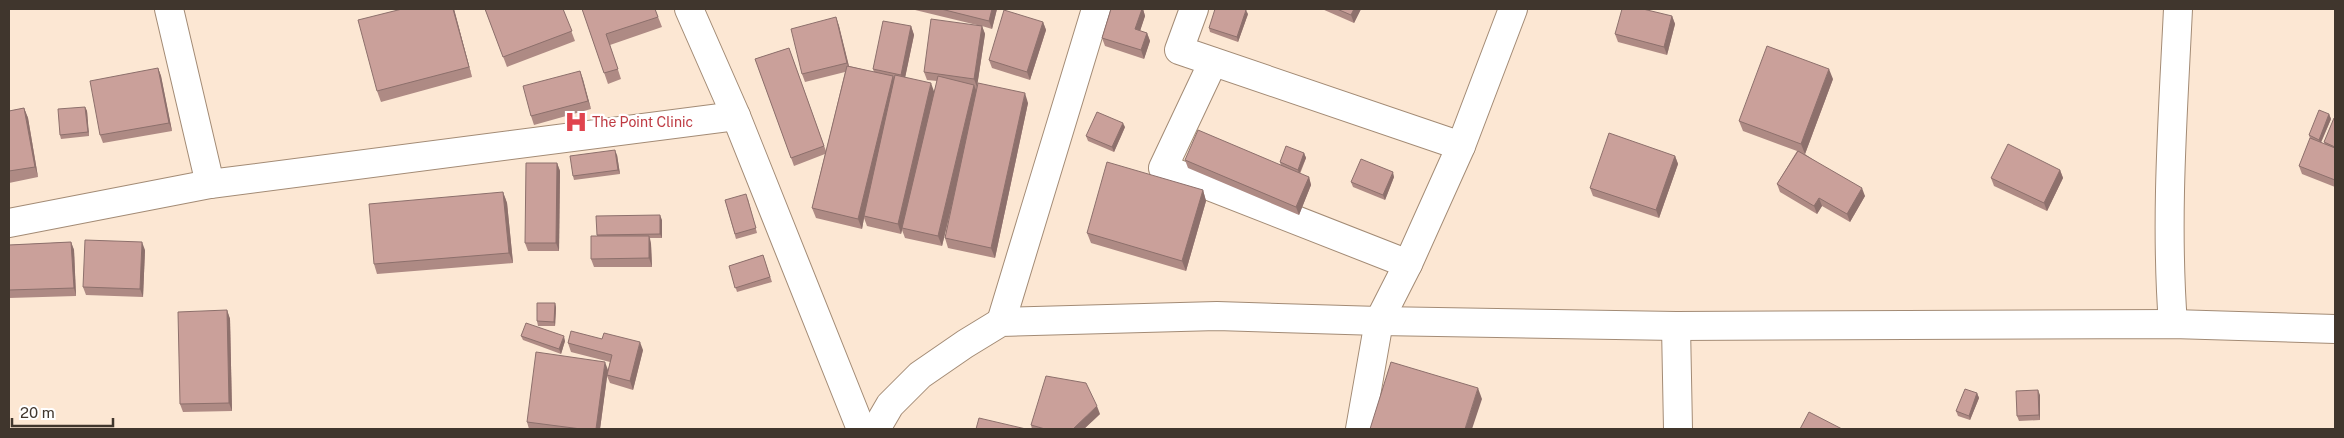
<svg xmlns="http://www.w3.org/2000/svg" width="2344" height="438" viewBox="0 0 2344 438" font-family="'Public Sans',sans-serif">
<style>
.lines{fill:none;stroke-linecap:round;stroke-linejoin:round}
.street-casing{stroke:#a38b75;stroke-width:30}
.secondary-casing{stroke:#a38b75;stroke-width:30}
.street{stroke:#fff;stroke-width:28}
.secondary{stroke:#fff;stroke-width:28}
.wall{fill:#ae8a84}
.shaded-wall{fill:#8d706c}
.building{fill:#caa09a;stroke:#8d706c}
.labels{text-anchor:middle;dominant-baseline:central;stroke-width:4.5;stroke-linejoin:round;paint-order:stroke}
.health-label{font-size:14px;fill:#be3a42;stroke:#fff;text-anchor:start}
</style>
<rect width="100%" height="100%" fill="#fce7d3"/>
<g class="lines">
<defs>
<g id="street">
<polyline points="169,9 210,184"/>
<polyline points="689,9 736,116 861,429"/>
<polyline points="1194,9 1179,50 1461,146"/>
<polyline points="1213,62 1163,168 1408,264"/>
<polyline points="9,223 210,184 736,116"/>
<polyline points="1001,322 1096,9"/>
<path d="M2173,324C2165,219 2173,114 2178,9"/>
<polyline points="1676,326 1678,429"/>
<polyline points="1360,429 1379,321 1408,264 1461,146 1513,9"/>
</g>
<polyline id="secondary" points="876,429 890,405 920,375 965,344 1001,322 1217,316 1379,321 1676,326 2173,324 2335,329"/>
</defs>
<!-- street casing -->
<use href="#street" class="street-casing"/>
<!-- secondary casing -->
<use href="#secondary" class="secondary-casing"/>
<!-- street -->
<use href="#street" class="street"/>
<!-- secondary -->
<use href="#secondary" class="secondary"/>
</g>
<!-- wall -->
<g class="wall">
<polygon points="454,9 472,77 381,102 377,91"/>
<polygon points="485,9 563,9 575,41 507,67"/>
<polygon points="582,9 655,9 662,27 610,45 621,79 608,84"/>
<polygon points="911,9 997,9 992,29 982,26 985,34 977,86 1028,103 995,258 948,248 945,238 952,206 942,246 905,238 902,230 901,234 867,226 864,218 862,229 816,218 812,208 825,154 794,166 755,59 789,48 826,151 845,72 805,82 802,74 836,17 839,26 849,66 874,72 873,69 911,26 914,35 905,77 934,92 937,81 927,80 924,72 977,25"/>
<polygon points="1111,9 1143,9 1145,16 1140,31 1147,33 1150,41 1144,59 1105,46 1102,38"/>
<polygon points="1322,9 1361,9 1354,23"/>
<polygon points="1248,14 1238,42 1210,32 1209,28"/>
<polygon points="1672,16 1675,24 1667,55 1618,42 1615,34"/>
<polygon points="1043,22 1046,30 1030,80 992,68 989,60"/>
<polygon points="158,68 161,76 172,131 103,143 100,135"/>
<polygon points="580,71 591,109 534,125 531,116"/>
<polygon points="1833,79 1805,154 1865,196 1850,222 1822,206 1817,214 1780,192 1777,184 1797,151 1743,131 1739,121"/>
<polygon points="85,107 87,111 89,136 61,139 60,135"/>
<polygon points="24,108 28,118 38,177 9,183 9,111"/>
<polygon points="2329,114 2331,119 2321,143 2325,144 2324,142 2335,118 2335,187 2302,174 2299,166 2310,139 2309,135"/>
<polygon points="1125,127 1114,152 1088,141 1086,136"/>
<polygon points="1304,153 1306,158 1300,174 1309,177 1311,185 1299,215 1188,168 1185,160 1281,166 1280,162"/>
<polygon points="617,155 620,174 574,180 573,176"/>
<polygon points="1675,156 1678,164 1659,218 1593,196 1590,188"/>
<polygon points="557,163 560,171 559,251 528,251 525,243"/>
<polygon points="2060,170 2063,178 2047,211 1994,186 1991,178"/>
<polygon points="1394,177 1385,200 1353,187 1351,182"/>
<polygon points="1203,190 1206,201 1186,271 1091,243 1087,233"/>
<polygon points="503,192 507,203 513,263 377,274 374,264"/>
<polygon points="748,199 757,233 736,239 725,200"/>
<polygon points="662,220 662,238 650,238 651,244 652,267 594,267 591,259 597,236 597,235"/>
<polygon points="71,242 74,250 76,296 9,298 9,245"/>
<polygon points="145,250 143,297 86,295 83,287"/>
<polygon points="763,255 772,282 737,292 729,266"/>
<polygon points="555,303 556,308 555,326 538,326 537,321"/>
<polygon points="227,310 230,319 232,411 183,412 180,404"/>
<polygon points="521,336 565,341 561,354 523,340"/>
<polygon points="602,339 643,350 633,390 610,383 607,376 600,429 529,429 527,422 608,370 610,362 571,352 568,343"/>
<polygon points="1977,393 1979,398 1970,420 1958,416 1956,411"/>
<polygon points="2040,395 2040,420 2019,421 2017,416"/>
<polygon points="1100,414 1084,429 1032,429 1031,425"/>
</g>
<!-- shaded-wall -->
<g class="shaded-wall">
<polygon points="453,9 454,9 472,77 469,67"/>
<polygon points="992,9 997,9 992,29 989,21"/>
<polygon points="1142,9 1143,9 1145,16 1138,37 1135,29"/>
<polygon points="1354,9 1361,9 1354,23 1351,15"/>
<polygon points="1246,10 1248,14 1238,42 1237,37"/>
<polygon points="1672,16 1675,24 1667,55 1664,47"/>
<polygon points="836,17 839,26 850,71 847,63"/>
<polygon points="1043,22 1046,30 1030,80 1027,72"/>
<polygon points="911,26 914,35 904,83 901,75"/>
<polygon points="982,26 985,34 977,87 974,79"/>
<polygon points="1147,33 1150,41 1144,59 1141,50"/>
<polygon points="158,68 161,76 172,131 169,123"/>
<polygon points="1829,69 1833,79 1805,154 1801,144"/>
<polygon points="580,71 583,79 591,109 588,101"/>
<polygon points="893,76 896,87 864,216 864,218 862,229 858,219"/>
<polygon points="931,83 935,94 902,228 902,230 901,234 898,224"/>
<polygon points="974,85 978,95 942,246 938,236"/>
<polygon points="1025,93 1028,103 995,258 991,248"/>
<polygon points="85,107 87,111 89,136 88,132"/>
<polygon points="24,108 28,118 38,177 35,167"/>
<polygon points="2329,114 2331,119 2320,144 2319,140"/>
<polygon points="1123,123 1125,127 1114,152 1112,147"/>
<polygon points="615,150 617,155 620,174 618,170"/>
<polygon points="1304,153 1306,158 1299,174 1298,170"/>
<polygon points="1675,156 1678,164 1659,218 1656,210"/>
<polygon points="557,163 560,171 559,251 556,243"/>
<polygon points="2060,170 2063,178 2047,211 2044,203"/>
<polygon points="1393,172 1394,177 1385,200 1383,195"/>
<polygon points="1309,177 1311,185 1299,215 1296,207"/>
<polygon points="1862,188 1865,196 1850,222 1847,214"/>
<polygon points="1203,190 1206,201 1186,271 1182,261"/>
<polygon points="503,192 507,203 513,263 509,253"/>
<polygon points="1819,198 1822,206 1817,214 1814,206"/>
<polygon points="660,215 662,220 662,238 660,234"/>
<polygon points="649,236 651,244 652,267 649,258"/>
<polygon points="71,242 74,250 76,296 74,288"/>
<polygon points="142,242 145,250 143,297 140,289"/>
<polygon points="555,303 556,308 555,326 554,322"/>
<polygon points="227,310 230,319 232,411 229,403"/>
<polygon points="564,336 565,341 561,354 559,349"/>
<polygon points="640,342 643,350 633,390 630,381"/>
<polygon points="605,362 608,370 600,429 596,429"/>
<polygon points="1478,388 1482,399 1472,429 1465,429"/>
<polygon points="2038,390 2040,395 2040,420 2039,415"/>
<polygon points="1977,393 1979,398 1970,420 1969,416"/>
<polygon points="1097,406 1100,414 1084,429 1073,429"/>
</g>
<!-- building -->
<g class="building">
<polygon points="402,9 453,9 469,67 377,91 358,20"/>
<polygon points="485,9 563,9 572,31 503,57"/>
<polygon points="582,9 655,9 658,17 606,34 618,69 604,73"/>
<polygon points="941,9 992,9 989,21"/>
<polygon points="1111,9 1142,9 1135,29 1147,33 1141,50 1102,38"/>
<polygon points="1215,9 1243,9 1246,10 1237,37 1209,28"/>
<polygon points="1337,9 1354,9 1351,15"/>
<polygon points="1622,9 1643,9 1672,16 1664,47 1615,34"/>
<polygon points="1004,10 1043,22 1027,72 989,60"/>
<polygon points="836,17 847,63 802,74 791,29"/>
<polygon points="931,19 982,26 974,79 924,72"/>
<polygon points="883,21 911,26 901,75 873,69"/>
<polygon points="1767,46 1829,69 1801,144 1739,121"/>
<polygon points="789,48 824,146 791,158 755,59"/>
<polygon points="847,66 893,76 858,219 812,208"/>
<polygon points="158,68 169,123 100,135 90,81"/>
<polygon points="580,71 588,101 531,116 523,86"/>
<polygon points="895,75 931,83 898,224 864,216"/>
<polygon points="938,76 974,85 938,236 902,228"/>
<polygon points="978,83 1025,93 991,248 945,238"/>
<polygon points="85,107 88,132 60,135 58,109"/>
<polygon points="24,108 35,167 9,171 9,111"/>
<polygon points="2319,110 2329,114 2319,140 2309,135"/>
<polygon points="1097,112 1123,123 1112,147 1086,136"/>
<polygon points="2334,118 2335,118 2335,147 2324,142"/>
<polygon points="1198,130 1309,177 1296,207 1185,160"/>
<polygon points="1609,133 1675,156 1656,210 1590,188"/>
<polygon points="2310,138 2335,148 2335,180 2299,166"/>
<polygon points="2008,144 2060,170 2044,203 1991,178"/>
<polygon points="1286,146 1304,153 1298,170 1280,162"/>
<polygon points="615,150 618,170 573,176 570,156"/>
<polygon points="1798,151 1862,188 1847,214 1819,198 1814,206 1777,184"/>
<polygon points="1361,159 1393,172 1383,195 1351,182"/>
<polygon points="1107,162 1203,190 1182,261 1087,233"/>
<polygon points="526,163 557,163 556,243 525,243"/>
<polygon points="503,192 509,253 374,264 369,204"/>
<polygon points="746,194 756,228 735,234 725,200"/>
<polygon points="660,215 660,234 597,235 596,216"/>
<polygon points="591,236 649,236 649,258 591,259"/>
<polygon points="85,240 142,242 140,289 83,287"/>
<polygon points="71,242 74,288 9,290 9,245"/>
<polygon points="763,255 770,277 735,288 729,266"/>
<polygon points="537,303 555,303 554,322 537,321"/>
<polygon points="227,310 229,403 180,404 178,312"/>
<polygon points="526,323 564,336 559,349 521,336"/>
<polygon points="571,331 602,339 604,333 640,342 630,381 607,375 612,355 568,343"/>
<polygon points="536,352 605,362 596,429 581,429 527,422"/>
<polygon points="1391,362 1478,388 1465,429 1370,429"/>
<polygon points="1046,376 1086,383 1097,406 1073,429 1045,429 1031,425"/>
<polygon points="1965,389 1977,393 1969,416 1956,411"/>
<polygon points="2038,390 2039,415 2017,416 2016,391"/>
<polygon points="1809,412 1842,429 1800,429"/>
<polygon points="979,418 1026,429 976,429"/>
</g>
<!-- icons -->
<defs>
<symbol id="hospital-bare" viewBox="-9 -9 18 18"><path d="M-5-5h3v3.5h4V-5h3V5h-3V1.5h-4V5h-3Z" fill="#e0444e" stroke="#fff" stroke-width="2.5" paint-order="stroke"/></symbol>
</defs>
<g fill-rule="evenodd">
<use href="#hospital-bare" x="560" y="106" width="32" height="32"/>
</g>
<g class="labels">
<!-- health labels -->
<g class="health-label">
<text x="592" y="122">The Point Clinic</text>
</g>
</g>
<!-- border -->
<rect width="2344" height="438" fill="none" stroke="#40362d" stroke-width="20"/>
<!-- scale -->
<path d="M12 418v8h101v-8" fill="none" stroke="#40362d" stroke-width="2.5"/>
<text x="20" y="418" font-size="15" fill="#40362d" stroke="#ffffff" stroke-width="4" paint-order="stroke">20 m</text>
</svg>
